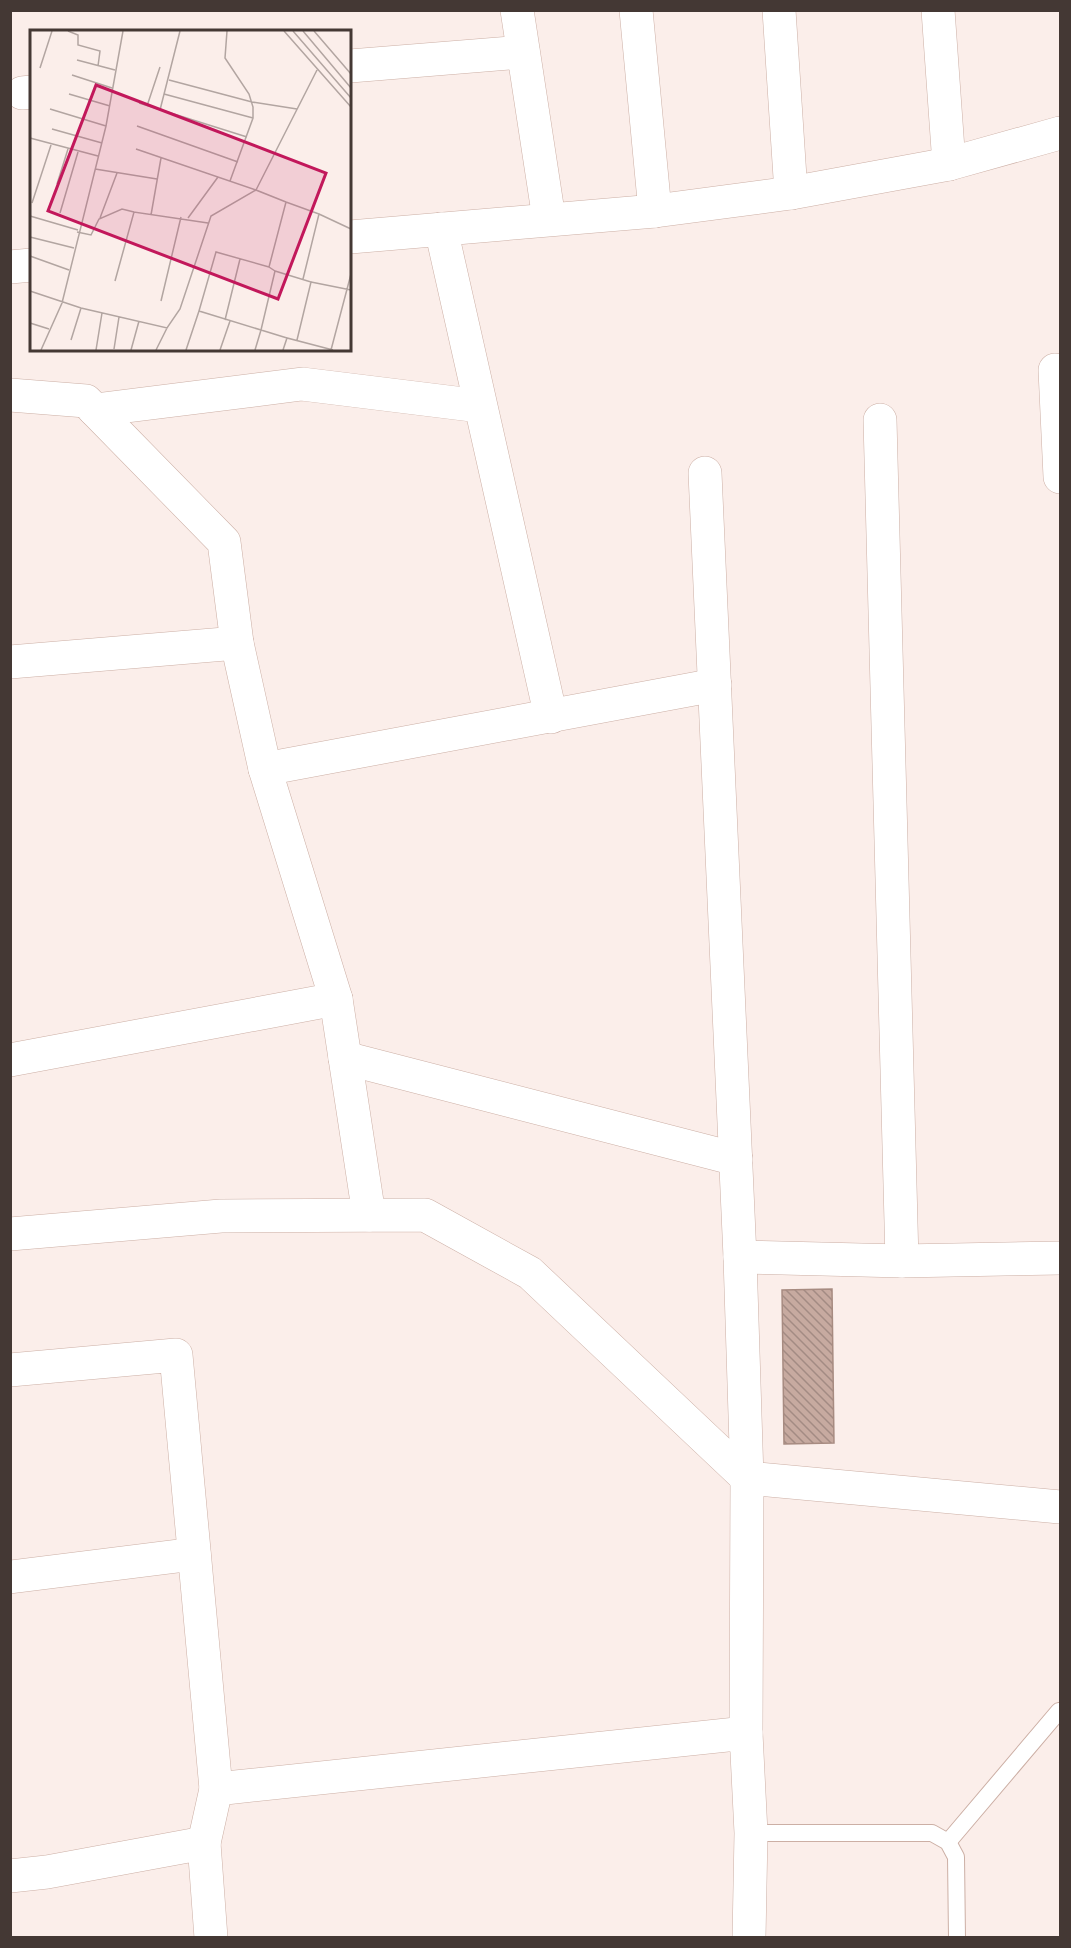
<svg xmlns="http://www.w3.org/2000/svg" width="1071" height="1948" viewBox="0 0 1071 1948" font-family="Jost,sans-serif">
<style>
.building{fill:url(#building-back-hatch);stroke:#a78b81;stroke-width:1.5}
.lines{fill:none;stroke-linecap:round;stroke-linejoin:round}
.service-casing{stroke:#ccafa5;stroke-width:18}
.minor-casing{stroke:#ccafa5;stroke-width:34}
.service{stroke:#fff;stroke-width:16}
.minor{stroke:#fff;stroke-width:33}
.inset-road{fill:none;stroke:#b2a5a1;stroke-width:1.5}
.view{fill:#c2185b;fill-opacity:0.15;stroke:#c2185b;stroke-width:3}
.inset-edge{fill:none;stroke:#443834;stroke-width:3}
</style>
<defs>
<pattern id="building-back-hatch" width="6" height="6" patternUnits="userSpaceOnUse" patternTransform="scale(1.5)"><rect width="6" height="6" fill="#c7aaa0"/><path d="M-1 5l2 2M0 0l6 6M5-1l2 2" fill="none" stroke="#a38b83"/></pattern>
</defs>
<rect width="100%" height="100%" fill="#fbeeea"/>
<!-- building -->
<polygon class="building" points="832,1289 834,1443 784,1444 782,1290"/>
<g class="lines">
<defs>
<g id="service">
<polyline points="751,1833 932,1833 948,1842 956,1857 957,1938"/>
<polyline points="948,1842 1059,1711"/>
</g>
<g id="minor">
<polyline points="517,10 549,219"/>
<polyline points="636,10 655,211"/>
<polyline points="779,10 791,193"/>
<polyline points="938,10 949,164"/>
<polyline points="350,66 523,52"/>
<polyline points="22,93 32,92"/>
<polyline points="441,229 551,717"/>
<polyline points="350,237 655,211 791,193 949,164 1060,133"/>
<polyline points="10,267 32,265"/>
<polyline points="1055,370 1060,477"/>
<polyline points="10,395 86,401 224,542 237,643"/>
<polyline points="95,410 302,384 480,406"/>
<polyline points="880,420 902,1261"/>
<polyline points="705,473 740,1257 747,1478"/>
<polyline points="10,662 237,643 265,769 336,999 369,1215"/>
<polyline points="265,769 715,685"/>
<polyline points="345,1058 736,1159"/>
<polyline points="10,1060 336,999"/>
<polyline points="10,1234 221,1216 425,1215 530,1273 747,1478"/>
<polyline points="740,1257 902,1261 1060,1258"/>
<polyline points="10,1370 176,1355 216,1789"/>
<polyline points="10,1577 194,1554"/>
<polyline points="746,1733 747,1478 1060,1507"/>
<polyline points="204,1843 216,1789 746,1733 751,1833 749,1938"/>
<polyline points="10,1876 47,1872 204,1843 211,1938"/>
</g>
</defs>
<!-- service casing -->
<use href="#service" class="service-casing"/>
<!-- minor casing -->
<use href="#minor" class="minor-casing"/>
<!-- service -->
<use href="#service" class="service"/>
<!-- minor -->
<use href="#minor" class="minor"/>
</g>
<!-- overview -->
<g transform="translate(30 30)">
<rect width="321" height="321" fill="#fbeeea"/>
<path class="inset-road" d="M38,1L48,5V15L70,21L68,36M197,1L195,28L219,64L223,77V88L200,151M254,1L321,77M263,1L321,68M273,1L321,58M284,1L321,44M47,30L85,40M10,38L22,1M42,45L82,58M139,50L222,72L267,79M39,64L80,76M134,64L223,88M109,73L217,107M117,76L130,37M20,79L76,96M130,80L150,1M107,96L208,132M22,99L72,113M0,108L68,126M106,119L226,160M65,139L127,149M27,154L38,119M256,172L226,160L287,40M2,173L21,115M30,183L48,122M289,184L321,199M121,185L131,128M0,186L48,200M70,188L87,143M158,188L188,147M47,202L61,205L69,189L92,179L104,182M0,207L44,218M0,226L39,240M245,241L239,237L256,172L289,184L273,249M85,251L104,182L178,193M281,252L321,260M0,261L51,278L137,298L150,279L181,186L226,160M131,271L151,187M169,281L186,222L239,237M195,290L210,229M0,293L19,299M41,310L51,278M84,319L89,287M11,320L32,273L76,96L93,1M66,320L72,283M101,320L109,291M126,320L137,298M156,320L169,281L231,300L245,241L281,252L267,310M190,320L200,291M225,320L231,300L257,308M253,320L257,308L303,320M301,320L321,244"/>
<path class="view" d="M66,55L296,143L248,269L18,181Z"/>
<rect width="321" height="321" class="inset-edge"/>
</g>
<!-- border -->
<rect width="1071" height="1948" fill="none" stroke="#443834" stroke-width="24"/>
</svg>
